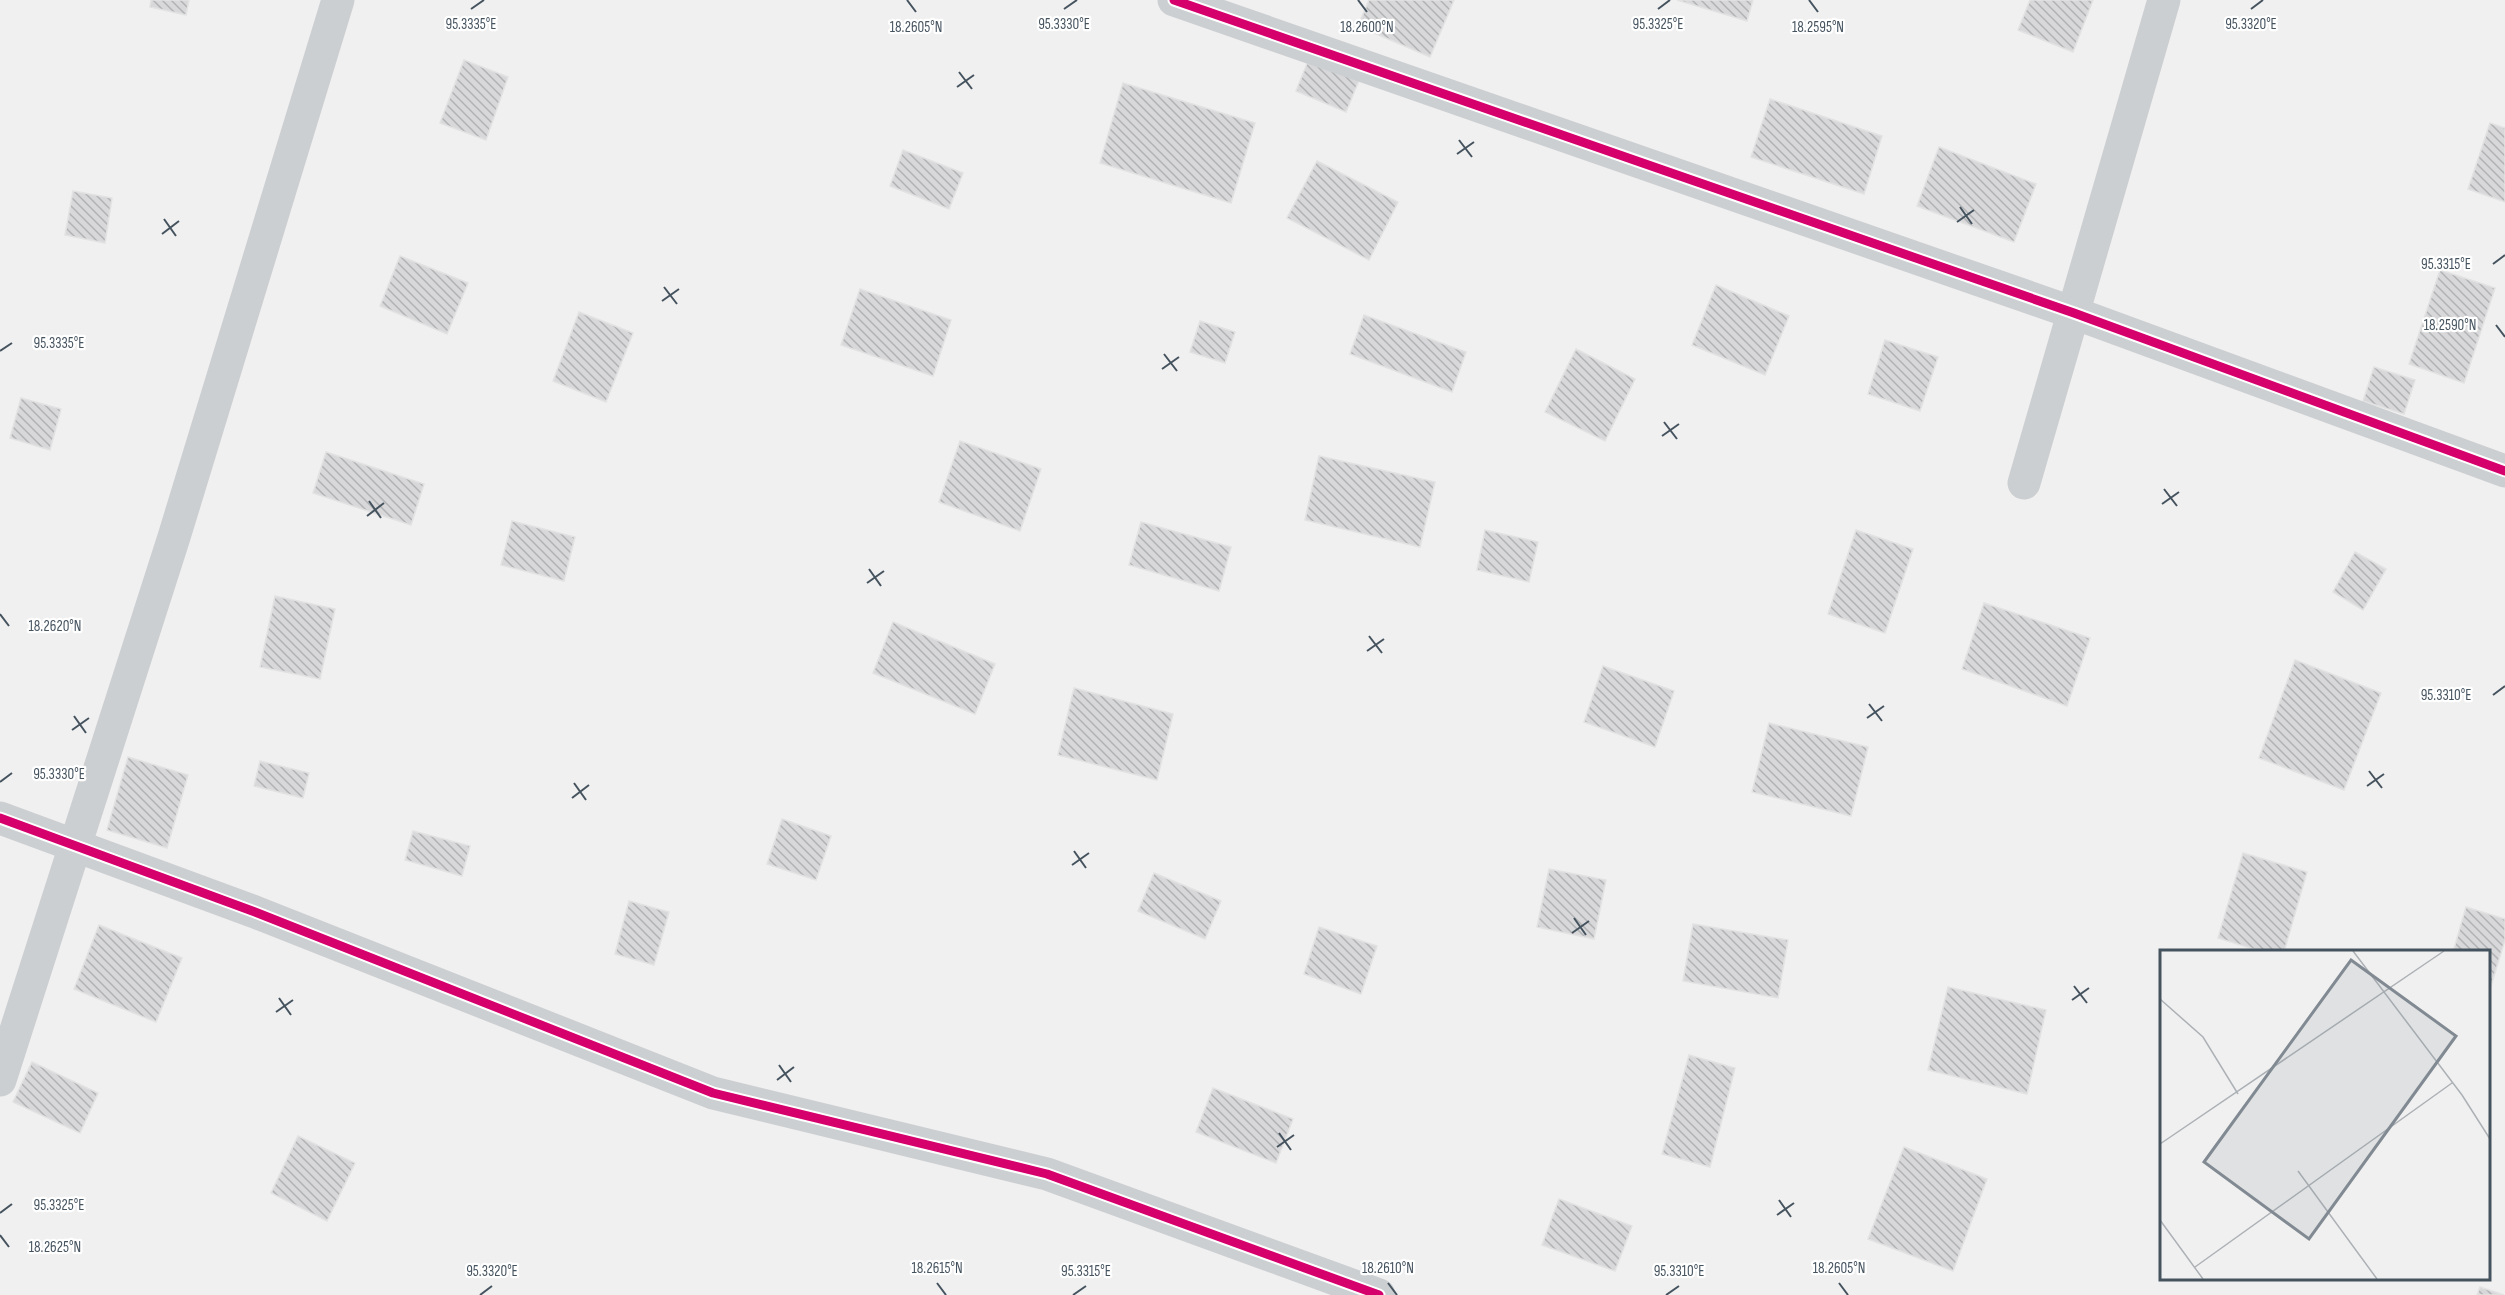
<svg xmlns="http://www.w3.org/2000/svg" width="2505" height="1295" viewBox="0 0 2505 1295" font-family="'Sofia Sans Condensed',sans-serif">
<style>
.building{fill:url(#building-back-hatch);stroke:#e2e2e3;stroke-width:1.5}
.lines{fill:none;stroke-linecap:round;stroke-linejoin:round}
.minor{stroke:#cccfd1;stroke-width:33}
.cycleway-casing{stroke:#fff;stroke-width:13}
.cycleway{stroke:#d6006c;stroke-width:9}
.ticks{fill:none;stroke:#45535f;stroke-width:2}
.inset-road{fill:none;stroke:#acb1b6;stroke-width:1.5}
.view{fill:#818a92;fill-opacity:0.15;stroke:#818a92;stroke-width:3}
.inset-edge{fill:none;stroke:#45535f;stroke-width:3}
.ticks-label{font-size:15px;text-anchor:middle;fill:#45535f;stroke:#fff;stroke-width:4.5;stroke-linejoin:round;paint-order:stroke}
</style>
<defs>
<pattern id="building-back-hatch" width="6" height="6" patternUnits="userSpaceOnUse" patternTransform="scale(1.5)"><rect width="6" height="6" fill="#d8d8da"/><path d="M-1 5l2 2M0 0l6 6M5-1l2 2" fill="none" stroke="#b1b2b4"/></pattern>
</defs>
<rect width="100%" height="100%" fill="#f1f0f0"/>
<!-- building -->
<g class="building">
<polygon points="151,0 189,0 186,15 150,7"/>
<polygon points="1369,0 1454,0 1430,57 1358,26"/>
<polygon points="1677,0 1753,0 1747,21"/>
<polygon points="2030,0 2093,0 2073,52 2018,30"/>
<polygon points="1310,56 1360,78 1346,112 1296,91"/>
<polygon points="464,60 508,77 486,140 440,123"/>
<polygon points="1123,83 1255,123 1231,203 1100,163"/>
<polygon points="1770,99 1882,136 1864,194 1751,157"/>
<polygon points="2490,123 2505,128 2505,202 2468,189"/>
<polygon points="1939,147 2036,184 2014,242 1917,206"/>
<polygon points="903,150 963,173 949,209 890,186"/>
<polygon points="1317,161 1398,202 1369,260 1287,218"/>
<polygon points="73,191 112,198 105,243 65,235"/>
<polygon points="400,256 468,283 447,334 380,306"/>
<polygon points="2440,270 2495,288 2464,383 2409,364"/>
<polygon points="1716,285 1789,316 1765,375 1692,345"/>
<polygon points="860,289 951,320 933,376 841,345"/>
<polygon points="579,312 633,333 606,402 553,381"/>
<polygon points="1364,315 1466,352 1452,392 1350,354"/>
<polygon points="1200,321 1235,332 1225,363 1190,352"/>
<polygon points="1885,340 1938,357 1920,411 1868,394"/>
<polygon points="1576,349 1635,379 1605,441 1545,412"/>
<polygon points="2374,367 2415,380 2404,414 2363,401"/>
<polygon points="21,398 61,409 50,450 10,438"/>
<polygon points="960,441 1041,469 1020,531 939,502"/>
<polygon points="326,452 424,484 411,525 313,493"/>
<polygon points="1319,456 1435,482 1420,547 1305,520"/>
<polygon points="512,521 575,537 564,581 501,565"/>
<polygon points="1141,522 1231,547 1219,591 1129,565"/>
<polygon points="1485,530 1538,542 1529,582 1477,570"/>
<polygon points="1856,530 1913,549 1885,633 1828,614"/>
<polygon points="2355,552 2386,569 2363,610 2333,592"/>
<polygon points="275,596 335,609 320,679 260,667"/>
<polygon points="1984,603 2090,638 2067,706 1962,669"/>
<polygon points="893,622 995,664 975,714 873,673"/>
<polygon points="2295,660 2381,693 2344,790 2259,758"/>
<polygon points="1603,666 1674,691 1655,747 1584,722"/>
<polygon points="1074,688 1173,714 1157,780 1058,755"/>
<polygon points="1769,723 1868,747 1851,816 1752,792"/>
<polygon points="128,757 188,775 167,848 107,830"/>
<polygon points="260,761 309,773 303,798 254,786"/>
<polygon points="782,819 831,836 816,880 767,864"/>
<polygon points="413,831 470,846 462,876 405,860"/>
<polygon points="2243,853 2307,872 2284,952 2263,952 2218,938"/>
<polygon points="1549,869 1606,880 1594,939 1537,927"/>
<polygon points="1154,873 1221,901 1205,939 1138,911"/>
<polygon points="629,901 669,912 654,965 615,954"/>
<polygon points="2466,907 2505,919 2505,940 2488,996 2488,952 2453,952"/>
<polygon points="1693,924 1788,940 1778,998 1683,981"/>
<polygon points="99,925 182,958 156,1022 74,989"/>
<polygon points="1319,927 1377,946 1361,994 1304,974"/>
<polygon points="1948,987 2046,1010 2027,1094 1928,1070"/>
<polygon points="1689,1055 1735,1068 1710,1167 1662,1154"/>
<polygon points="32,1062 98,1093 80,1133 13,1102"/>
<polygon points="1213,1088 1293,1119 1276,1163 1196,1132"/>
<polygon points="298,1136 355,1163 327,1221 271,1193"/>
<polygon points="1904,1147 1987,1179 1953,1271 1868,1239"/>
<polygon points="1559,1199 1632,1226 1615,1271 1542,1245"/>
<polygon points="2480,1287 2504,1295 2477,1295"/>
</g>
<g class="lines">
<!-- minor -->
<g class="minor">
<polyline points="1174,0 2074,313 2505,471"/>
<polyline points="2024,483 2164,0"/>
<polyline points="0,818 255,912 713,1093 1047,1174 1379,1295"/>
<polyline points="0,1080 174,537 338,0"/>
</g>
<defs>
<g id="cycleway">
<polyline points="1174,0 2074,313 2505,471"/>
<polyline points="0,818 255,912 713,1093 1047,1174 1379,1295"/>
</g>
</defs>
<!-- cycleway casing -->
<use href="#cycleway" class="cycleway-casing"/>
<!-- cycleway -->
<use href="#cycleway" class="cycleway"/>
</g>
<!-- ticks -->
<path class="ticks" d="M907,0L916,12M1358,0L1367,12M1809,0L1818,12M471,9L484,0M1064,9L1077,0M1658,9L1670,0M2251,9L2263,0M959,72L972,89M957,87L974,75M1459,140L1472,157M1457,154L1474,142M1960,207L1972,224M164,219L176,236M1957,222L1974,210M162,234L179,221M2493,264L2505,255M664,287L677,304M662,301L679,289M2496,325L2505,337M0,351L12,343M1164,354L1177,371M1162,369L1179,357M1664,422L1677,439M1662,436L1679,424M2164,489L2177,506M369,501L381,518M2162,504L2179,492M367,516L384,503M869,569L881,586M867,583L884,571M0,614L9,626M1369,636L1382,653M1367,651L1384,639M2493,695L2505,686M1869,704L1882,721M74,716L86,733M1867,718L1884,706M72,730L89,718M2369,771L2382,788M0,782L12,773M574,783L586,800M2367,786L2384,774M572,798L589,785M1074,851L1086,868M1072,865L1089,853M1574,918L1586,935M1572,933L1589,921M2074,986L2087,1003M279,998L291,1015M2072,1000L2089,988M276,1012L293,1000M779,1065L791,1082M777,1080L794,1067M1279,1133L1291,1150M1277,1147L1294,1135M1779,1200L1791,1217M0,1213L12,1204M1777,1215L1794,1203M0,1235L9,1247M937,1283L946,1295M1388,1283L1397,1295M1839,1283L1848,1295M480,1295L492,1286M1073,1295L1086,1286M1666,1295L1679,1286"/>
<!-- overview -->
<g transform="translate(2160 950)">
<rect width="330" height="330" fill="#f1f0f0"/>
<path class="inset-road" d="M193,1L302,145L330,189M0,49L43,87L78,144M0,194L284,1M138,221L217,329M0,270L43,329M35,317L292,133"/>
<path class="view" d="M191,10L296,86L149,289L44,212Z"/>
<rect width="330" height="330" class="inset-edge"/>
</g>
<g class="ticks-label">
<text x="471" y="29">95.3335°E</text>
<text x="1064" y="29">95.3330°E</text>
<text x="1658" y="29">95.3325°E</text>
<text x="2251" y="29">95.3320°E</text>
<text x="916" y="32">18.2605°N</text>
<text x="1367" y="32">18.2600°N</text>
<text x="1818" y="32">18.2595°N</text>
<text x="2446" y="269">95.3315°E</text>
<text x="2450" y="330">18.2590°N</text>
<text x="59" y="348">95.3335°E</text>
<text x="55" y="631">18.2620°N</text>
<text x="2446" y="700">95.3310°E</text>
<text x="59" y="779">95.3330°E</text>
<text x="59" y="1210">95.3325°E</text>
<text x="55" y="1252">18.2625°N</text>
<text x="937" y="1273">18.2615°N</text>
<text x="1388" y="1273">18.2610°N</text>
<text x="1839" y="1273">18.2605°N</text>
<text x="492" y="1276">95.3320°E</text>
<text x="1086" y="1276">95.3315°E</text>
<text x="1679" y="1276">95.3310°E</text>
</g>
</svg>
